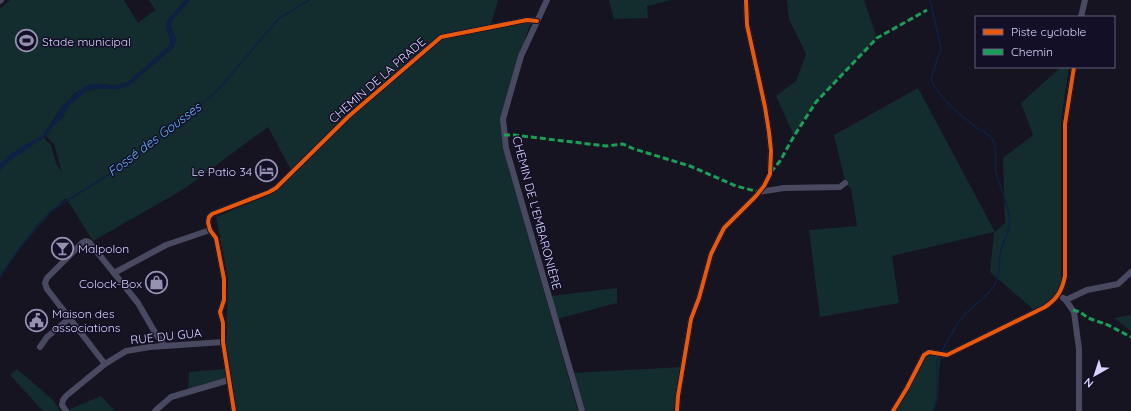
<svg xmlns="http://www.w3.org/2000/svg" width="1131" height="411" viewBox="0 0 1131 411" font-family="Quicksand,sans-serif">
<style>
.green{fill:#132c2d}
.water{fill:#0d2144}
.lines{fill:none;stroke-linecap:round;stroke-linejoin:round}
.stream{stroke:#0d2144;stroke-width:1.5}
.minor{stroke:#4a4962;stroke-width:6}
.quiet{stroke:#1a9f57;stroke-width:3;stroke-dasharray:6 3;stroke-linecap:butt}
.cycleway-casing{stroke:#130f26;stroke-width:6}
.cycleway{stroke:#e8590c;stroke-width:4}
.labels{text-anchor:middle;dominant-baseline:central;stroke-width:3;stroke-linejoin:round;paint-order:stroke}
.poi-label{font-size:12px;fill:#d9d4ff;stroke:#130f26;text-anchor:start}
.street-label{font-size:12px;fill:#d9d4ff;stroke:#130f26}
.water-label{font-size:13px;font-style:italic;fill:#62b6ff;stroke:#130f26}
</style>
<rect width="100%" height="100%" fill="#161421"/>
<!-- green -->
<g class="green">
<polygon points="10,0 124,0 138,23 155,10 149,0 185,0 167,21 166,27 171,43 169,46 128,82 115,86 103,84 75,93 60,109 44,134 44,138 51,145 56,163 62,173 54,144 46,136 53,126 61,119 71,103 86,91 96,89 117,89 128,86 173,48 176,40 171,27 171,21 190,0 498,0 491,25 440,36 291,170 268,127 184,189 93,241 66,198 38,224 0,275 0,164 1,163 0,163 0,9"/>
<polygon points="609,0 671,0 647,6 648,18 614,19"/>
<polygon points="787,0 864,0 877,38 816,102 794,136 776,96 796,81 806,54 789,19"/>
<polygon points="533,17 526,36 502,119 504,149 578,411 236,411 226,345 228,278 216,217 272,194 357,111 440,39"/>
<path d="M1061,67H1069L1061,121V286C1054,298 1046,303 1034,310L990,272L994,232L892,256L899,303L820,317L809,230L857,226L851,188L846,185L834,135L918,88L995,232L1005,223L1003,158L1033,135L1021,103Z"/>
<polygon points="617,288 617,303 557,319 551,296"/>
<polygon points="1131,315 1131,331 1114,318"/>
<path d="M935,354L941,356C937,375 941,392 934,411H895L910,388L926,357Z"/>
<polygon points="682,367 676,411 584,411 572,373"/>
<polygon points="17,369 53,400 60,411 43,411 10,375"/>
<polygon points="224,369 226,378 188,389 189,372"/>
<polygon points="101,396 115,411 69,411 70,409"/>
</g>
<!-- water -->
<polygon class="water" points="185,0 190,0 171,22 171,27 176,40 173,48 128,86 117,89 94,89 86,91 71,104 61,119 53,126 46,136 8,162 0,171 0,164 7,157 21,147 42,136 56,117 60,109 68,100 82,88 90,84 103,84 115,86 128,82 169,46 171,43 166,27 167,21"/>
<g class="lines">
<!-- stream -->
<g class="stream">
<path d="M930,0L941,48L931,78C933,92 962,117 973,125C977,129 982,130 986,133C1001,143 993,158 996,172C1000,190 1012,209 1009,228C1007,237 1001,245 1000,254C999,266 1000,279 992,289C984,299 974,305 965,314C955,326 948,339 941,353"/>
<polyline points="0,277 17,251 51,211 125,164 158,141 181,123 219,89 278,19 309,0"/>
<polyline points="933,411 937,399 937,361 939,356"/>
</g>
<!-- minor -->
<g class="minor">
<polyline points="547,0 521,56 503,119 506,148 582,411"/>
<polyline points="0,1 1,0"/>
<polyline points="1081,17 1085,0"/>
<polyline points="759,192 784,188 840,187 845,183"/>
<polyline points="114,273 166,245 210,230"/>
<polyline points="1063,298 1065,299 1068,299 1087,290 1118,284 1131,272"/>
<polyline points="1065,299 1074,312 1079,349 1079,411"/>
<polyline points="40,347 47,337 70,318"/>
<polyline points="105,364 47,289 45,283 47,278 82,243 86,241 89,242 138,303 157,336 165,346"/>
<polyline points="66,411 62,405 63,400 66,396 105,364 126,351 150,347 223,342"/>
<polyline points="155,411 171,397 229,380"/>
<polyline points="234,411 223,342 223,323 220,312 224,300 224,279 216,238 210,230 208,222 209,217 212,214 269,192 276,188 349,116 441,37 527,20 537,21"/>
<polyline points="677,411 678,396 691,319 699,298 711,254 724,228 756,196 764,186 770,174 771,151 769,132 765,107 747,25 746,0"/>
<path d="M893,411L907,388L924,355L929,352L947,355L1045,307C1057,299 1062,291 1065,276V124L1074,67"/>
</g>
<!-- quiet -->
<g class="quiet">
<polyline points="504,135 514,135 606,146 623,144 634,149 690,166 736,186 759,192"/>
<polyline points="771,172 780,161 794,136 816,102 877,38 927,10"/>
<polyline points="1073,310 1080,312 1088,318 1108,325 1131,337"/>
</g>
<defs>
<g id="cycleway">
<polyline points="234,411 223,342 223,323 220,312 224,300 224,279 216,238 210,230 208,222 209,217 212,214 269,192 276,188 349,116 441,37 527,20 537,21"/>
<polyline points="677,411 678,396 691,319 699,298 711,254 724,228 756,196 764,186 770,174 771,151 769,132 765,107 747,25 746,0"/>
<path d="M893,411L907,388L924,355L929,352L947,355L1045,307C1057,299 1062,291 1065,276V124L1074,67"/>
</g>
</defs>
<!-- cycleway casing -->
<use href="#cycleway" class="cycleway-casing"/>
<!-- cycleway -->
<use href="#cycleway" class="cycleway"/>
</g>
<!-- icons -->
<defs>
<symbol id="stadium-ring" viewBox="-11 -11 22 22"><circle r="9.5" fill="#130f26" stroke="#9591b1" stroke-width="1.5"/><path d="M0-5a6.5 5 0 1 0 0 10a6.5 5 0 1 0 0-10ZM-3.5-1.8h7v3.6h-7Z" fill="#9591b1"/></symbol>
<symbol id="hotel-ring" viewBox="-11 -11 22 22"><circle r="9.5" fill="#130f26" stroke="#9591b1" stroke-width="1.5"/><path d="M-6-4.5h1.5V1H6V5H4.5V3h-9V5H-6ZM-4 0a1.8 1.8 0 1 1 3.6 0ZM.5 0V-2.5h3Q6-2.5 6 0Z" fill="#9591b1"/></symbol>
<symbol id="bar-ring" viewBox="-11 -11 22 22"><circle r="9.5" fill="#130f26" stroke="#9591b1" stroke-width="1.5"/><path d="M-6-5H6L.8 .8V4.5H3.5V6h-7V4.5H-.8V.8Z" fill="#9591b1"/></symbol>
<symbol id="shop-ring" viewBox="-11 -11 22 22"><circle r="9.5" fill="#130f26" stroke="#9591b1" stroke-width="1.5"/><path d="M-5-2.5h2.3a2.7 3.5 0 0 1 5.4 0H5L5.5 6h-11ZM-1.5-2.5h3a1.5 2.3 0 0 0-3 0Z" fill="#9591b1"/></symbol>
<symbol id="civic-ring" viewBox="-11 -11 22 22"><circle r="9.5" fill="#130f26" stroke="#9591b1" stroke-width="1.5"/><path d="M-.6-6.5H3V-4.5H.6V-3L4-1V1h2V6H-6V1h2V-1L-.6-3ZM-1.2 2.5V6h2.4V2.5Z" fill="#9591b1"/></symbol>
</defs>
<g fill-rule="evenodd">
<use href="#stadium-ring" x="14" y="28" width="25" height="25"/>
<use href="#hotel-ring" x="254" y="158" width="25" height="25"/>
<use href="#bar-ring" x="50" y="236" width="25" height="25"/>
<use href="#shop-ring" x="144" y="270" width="25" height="25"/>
<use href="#civic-ring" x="24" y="308" width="25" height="25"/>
</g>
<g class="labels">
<!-- poi labels -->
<g class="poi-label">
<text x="42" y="41">Stade municipal</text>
<text x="252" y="171" text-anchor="end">Le Patio 34</text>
<text x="78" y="248">Malpolon</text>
<text x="142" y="283" text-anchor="end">Colock-Box</text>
<text x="52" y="313">Maison des<tspan x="52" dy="14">associations</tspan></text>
</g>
<!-- street labels -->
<g class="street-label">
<text transform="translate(377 80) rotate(-41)">CHEMIN DE LA PRADE</text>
<text transform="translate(537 213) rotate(75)">CHEMIN DE L'EMBARONIÈRE</text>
<text transform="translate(166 336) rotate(-6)">RUE DU GUA</text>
</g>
<!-- water labels -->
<g class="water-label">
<text transform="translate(154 139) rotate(-37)">Fossé des Gousses</text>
</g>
</g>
<!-- legend -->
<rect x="975" y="16" width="140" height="52" fill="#130f26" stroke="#625e7d"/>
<rect x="983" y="29" width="20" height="6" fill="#e8590c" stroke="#625e7d"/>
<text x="1011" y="36" font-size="12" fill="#d9d4ff">Piste cyclable</text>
<rect x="983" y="49" width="20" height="6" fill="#1a9f57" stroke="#625e7d"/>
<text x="1011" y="56" font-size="12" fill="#d9d4ff">Chemin</text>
<!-- north arrow -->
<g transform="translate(1095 375) rotate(219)" stroke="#130f26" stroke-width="3" paint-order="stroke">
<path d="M0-3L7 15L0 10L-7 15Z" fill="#d9d4ff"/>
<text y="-6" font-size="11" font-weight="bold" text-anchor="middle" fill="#d9d4ff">N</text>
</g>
</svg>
